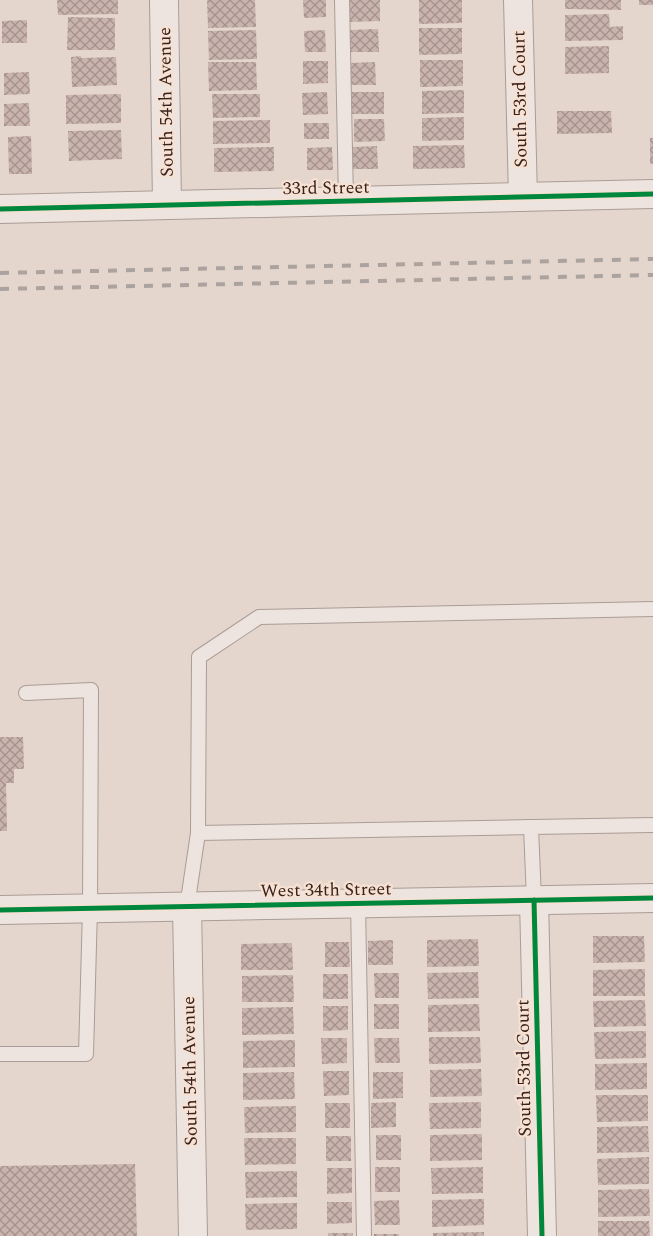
<svg xmlns="http://www.w3.org/2000/svg" width="653" height="1236" viewBox="0 0 653 1236" font-family="Spectral,serif">
<style>
.building{fill:url(#building-cross-hatch)}
.lines{fill:none;stroke-linecap:round;stroke-linejoin:round}
.service-casing{stroke:#aa9c96;stroke-width:16}
.minor-casing{stroke:#aa9c96;stroke-width:30}
.service{stroke:#ede4df;stroke-width:14}
.minor{stroke:#ede4df;stroke-width:28}
.rail{stroke:#aca39f;stroke-width:4;stroke-dasharray:9 9;stroke-linecap:butt}
.cycleway-casing{stroke:#f6e1d2;stroke-width:8}
.cycleway{stroke:#00873e;stroke-width:5}
.labels{text-anchor:middle;dominant-baseline:central;stroke-width:4.5;stroke-linejoin:round;paint-order:stroke}
.street-label{font-size:18px;fill:#39221e;stroke:#f6e1d2}
</style>
<defs>
<pattern id="building-cross-hatch" width="8" height="8" patternUnits="userSpaceOnUse" patternTransform="scale(1.25)"><rect width="8" height="8" fill="#c9b3ad"/><path d="M0 0l8 8M0 8l8-8" fill="none" stroke="#a4918c"/></pattern>
</defs>
<rect width="100%" height="100%" fill="#e5d6cd"/>
<!-- building -->
<g class="building">
<polygon points="57,0 118,0 118,14 58,15"/>
<polygon points="207,0 255,0 256,27 208,28"/>
<polygon points="303,0 326,0 326,17 304,18"/>
<polygon points="349,0 380,0 380,21 350,22"/>
<polygon points="419,0 462,0 462,23 419,24"/>
<polygon points="565,0 621,0 621,10 565,9"/>
<rect x="639" y="0" width="14" height="5"/>
<polygon points="609,14 610,27 623,26 623,40 565,41 565,15"/>
<polygon points="68,17 115,18 115,50 67,50"/>
<polygon points="27,20 27,43 2,43 2,21"/>
<polygon points="419,28 462,28 462,54 419,55"/>
<polygon points="378,29 379,52 349,52 348,30"/>
<polygon points="256,30 257,59 209,60 208,31"/>
<polygon points="325,30 326,52 305,52 304,31"/>
<polygon points="609,46 609,73 565,74 565,47"/>
<polygon points="81,56 81,58 116,57 117,85 72,87 71,57"/>
<polygon points="420,60 463,60 463,86 420,87"/>
<polygon points="303,61 328,61 328,83 303,84"/>
<polygon points="208,62 256,62 257,90 209,91"/>
<polygon points="375,62 376,85 350,85 350,63"/>
<polygon points="29,72 30,94 4,95 4,73"/>
<polygon points="464,90 464,113 422,114 422,91"/>
<polygon points="327,92 328,114 303,115 302,93"/>
<rect x="352" y="92" width="32" height="22"/>
<polygon points="121,94 121,123 66,124 66,95"/>
<polygon points="212,94 260,94 260,117 213,118"/>
<polygon points="29,103 30,126 4,126 4,104"/>
<polygon points="557,111 611,111 612,133 557,134"/>
<polygon points="464,117 464,140 422,141 422,118"/>
<polygon points="354,119 384,119 385,141 354,142"/>
<polygon points="270,120 270,143 213,144 213,121"/>
<rect x="304" y="123" width="25" height="16"/>
<polygon points="121,130 122,159 69,161 68,131"/>
<polygon points="31,136 32,174 9,174 8,137"/>
<rect x="650" y="138" width="3" height="26"/>
<polygon points="464,145 465,168 413,169 413,146"/>
<polygon points="377,146 378,169 353,169 352,147"/>
<polygon points="274,147 274,171 214,172 214,148"/>
<polygon points="332,147 333,170 307,170 307,148"/>
<polygon points="0,737 23,737 24,769 14,769 14,783 6,783 7,831 0,831"/>
<polygon points="593,936 644,936 645,962 593,963"/>
<polygon points="478,939 479,966 427,967 427,940"/>
<polygon points="393,940 393,965 368,965 368,941"/>
<polygon points="325,942 349,942 350,967 325,967"/>
<polygon points="292,943 293,970 241,970 241,944"/>
<polygon points="645,969 645,996 593,996 593,970"/>
<polygon points="478,972 479,998 428,999 427,973"/>
<polygon points="374,973 399,973 399,998 375,998"/>
<rect x="323" y="974" width="25" height="25"/>
<polygon points="293,975 294,1002 242,1002 242,976"/>
<polygon points="645,1000 646,1026 594,1027 593,1001"/>
<rect x="374" y="1004" width="25" height="25"/>
<polygon points="479,1004 480,1031 428,1032 428,1005"/>
<polygon points="323,1006 348,1006 348,1030 323,1031"/>
<polygon points="293,1007 294,1034 242,1035 242,1008"/>
<polygon points="646,1031 646,1058 595,1059 594,1032"/>
<polygon points="429,1037 480,1037 481,1063 429,1064"/>
<polygon points="321,1038 347,1038 347,1063 322,1064"/>
<polygon points="374,1038 399,1038 400,1063 375,1063"/>
<polygon points="295,1040 295,1067 243,1068 243,1041"/>
<polygon points="647,1063 647,1089 595,1090 595,1064"/>
<polygon points="481,1069 482,1096 430,1097 430,1070"/>
<polygon points="323,1071 349,1071 349,1095 324,1096"/>
<polygon points="294,1072 295,1099 243,1100 243,1073"/>
<polygon points="373,1072 403,1072 403,1098 373,1099"/>
<polygon points="596,1095 648,1095 648,1121 597,1122"/>
<polygon points="396,1102 396,1127 371,1128 371,1103"/>
<polygon points="481,1102 481,1128 430,1129 429,1103"/>
<rect x="325" y="1103" width="25" height="25"/>
<polygon points="296,1106 296,1132 245,1133 244,1107"/>
<polygon points="648,1126 649,1152 597,1153 597,1127"/>
<polygon points="482,1134 482,1160 430,1161 430,1135"/>
<rect x="376" y="1135" width="25" height="25"/>
<rect x="326" y="1136" width="25" height="25"/>
<polygon points="244,1138 296,1138 296,1164 245,1165"/>
<polygon points="649,1157 649,1184 598,1185 597,1159"/>
<polygon points="135,1164 137,1236 0,1236 0,1166"/>
<rect x="375" y="1167" width="25" height="25"/>
<polygon points="483,1167 483,1193 432,1194 431,1168"/>
<polygon points="327,1168 352,1168 352,1193 327,1194"/>
<polygon points="297,1171 297,1197 246,1198 245,1172"/>
<polygon points="649,1189 650,1216 598,1217 598,1190"/>
<polygon points="484,1199 484,1225 432,1227 432,1200"/>
<polygon points="399,1200 400,1225 375,1225 374,1201"/>
<polygon points="327,1202 352,1202 352,1223 327,1224"/>
<polygon points="297,1203 297,1229 246,1230 245,1204"/>
<polygon points="598,1221 649,1221 650,1236 598,1236"/>
<polygon points="484,1232 484,1236 433,1236 433,1233"/>
<rect x="328" y="1233" width="25" height="3"/>
<rect x="374" y="1234" width="25" height="2"/>
</g>
<g class="lines">
<defs>
<g id="service">
<polyline points="342,0 346,201"/>
<polyline points="198,833 199,657 259,617 653,609"/>
<polyline points="534,900 531,827 653,825"/>
<polyline points="358,903 364,1236"/>
<polyline points="187,907 198,833 531,827"/>
<polyline points="0,1054 86,1054 90,909 91,690 26,693"/>
</g>
<g id="minor">
<polyline points="164,0 167,205"/>
<polyline points="518,0 523,197"/>
<polyline points="0,209 653,194"/>
<polyline points="534,900 542,1236"/>
<polyline points="187,907 193,1236"/>
<polyline points="0,910 653,898"/>
</g>
</defs>
<!-- service casing -->
<use href="#service" class="service-casing"/>
<!-- minor casing -->
<use href="#minor" class="minor-casing"/>
<!-- service -->
<use href="#service" class="service"/>
<!-- minor -->
<use href="#minor" class="minor"/>
<!-- rail -->
<g class="rail">
<polyline points="0,273 653,259"/>
<polyline points="0,289 653,275"/>
</g>
<defs>
<g id="cycleway">
<polyline points="0,209 653,194"/>
<polyline points="534,900 542,1236"/>
<polyline points="0,910 653,898"/>
</g>
</defs>
<!-- cycleway casing -->
<use href="#cycleway" class="cycleway-casing"/>
<!-- cycleway -->
<use href="#cycleway" class="cycleway"/>
</g>
<g class="labels">
<!-- street labels -->
<g class="street-label">
<text transform="translate(520 99) rotate(-91)">South 53rd Court</text>
<text transform="translate(166 102) rotate(-91)">South 54th Avenue</text>
<text transform="translate(326 188) rotate(-1)">33rd Street</text>
<text transform="translate(326 890) rotate(-1)">West 34th Street</text>
<text transform="translate(524 1068) rotate(-91)">South 53rd Court</text>
<text transform="translate(190 1071) rotate(-91)">South 54th Avenue</text>
</g>
</g>
</svg>
